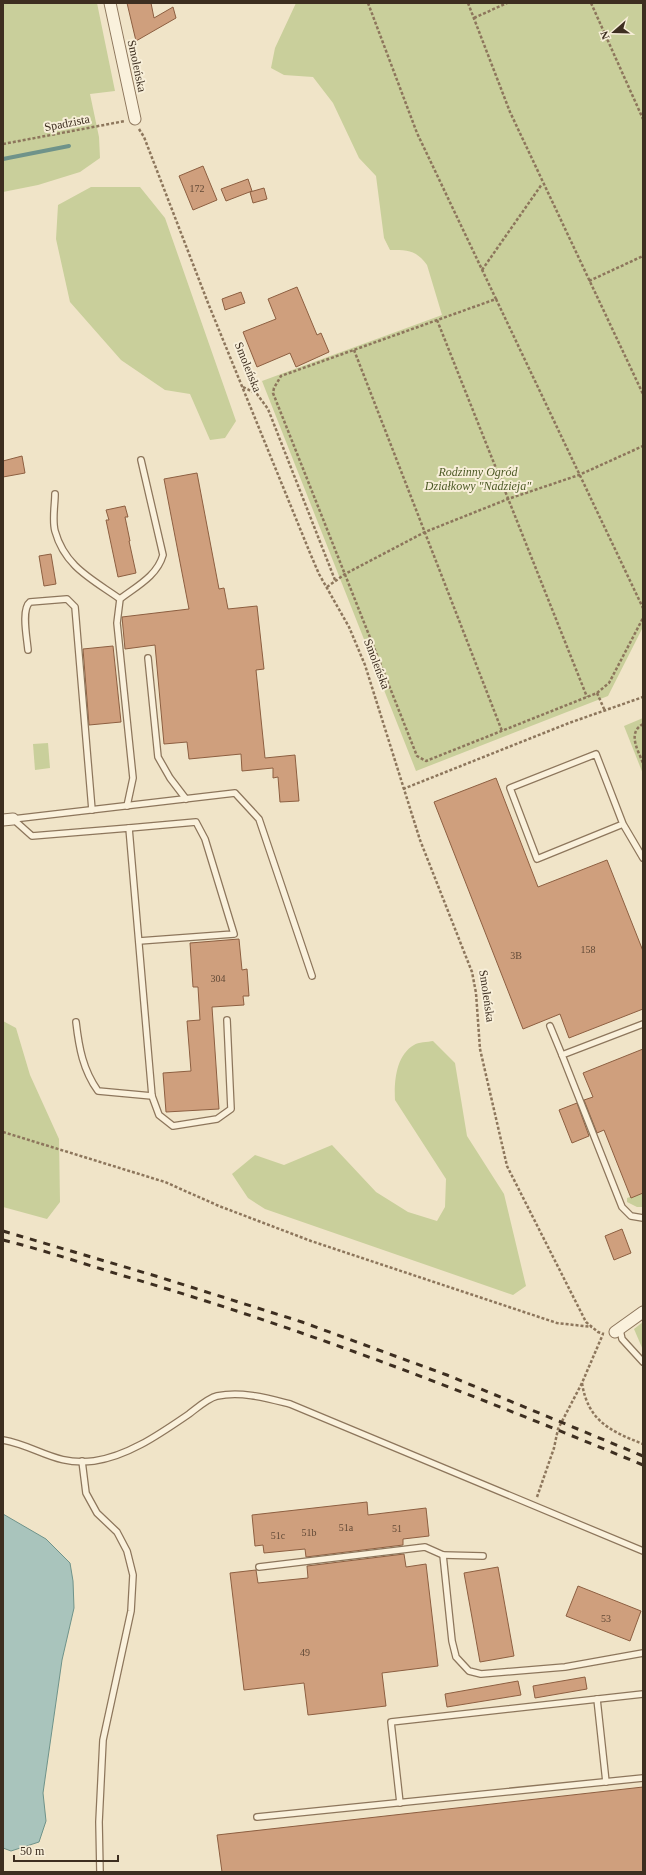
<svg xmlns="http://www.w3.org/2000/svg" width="646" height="1875" viewBox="0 0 646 1875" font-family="'Times New Roman',serif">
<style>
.green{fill:#c9cf9b}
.water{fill:#a9c4bc;stroke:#6f938a}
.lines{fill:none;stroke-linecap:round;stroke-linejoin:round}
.stream{stroke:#6f938a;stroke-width:4}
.building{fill:#cf9f7d;stroke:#8d5f41}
.service-casing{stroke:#8d765c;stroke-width:8}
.minor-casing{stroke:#8d765c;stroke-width:13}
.path{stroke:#8d765c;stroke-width:2.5;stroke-dasharray:3 2;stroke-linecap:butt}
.service{stroke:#faf1dc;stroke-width:5.5}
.minor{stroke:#faf1dc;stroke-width:11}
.rail{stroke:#3d2e20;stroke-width:3;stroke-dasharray:7 7;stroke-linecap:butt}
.labels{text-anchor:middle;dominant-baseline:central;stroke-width:4;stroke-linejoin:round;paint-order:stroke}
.number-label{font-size:10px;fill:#624a37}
.street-label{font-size:12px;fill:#3d2e20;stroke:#f7eed8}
.park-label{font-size:12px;font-style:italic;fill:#4d5a26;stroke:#f7eed8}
</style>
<rect width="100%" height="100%" fill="#f0e4c8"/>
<!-- green -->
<g class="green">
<polygon points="3,3 97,3 115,91 90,94 99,137 100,158 80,172 38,185 3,192"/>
<path d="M296,3H643V627L608,696L416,771L262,381L442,315L427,265C416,250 408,250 390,250L384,238L376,176L359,158L333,103L313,77L284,75L271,68L275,48Z"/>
<polygon points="91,187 140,187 165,218 236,421 225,438 210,440 190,394 165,390 121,360 70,302 56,239 58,205"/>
<polygon points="643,718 643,774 624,726"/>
<polygon points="48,743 50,768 35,770 33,744"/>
<polygon points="3,1021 16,1028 30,1075 59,1139 60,1202 47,1219 3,1207"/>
<path d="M433,1041L455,1063L467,1136L504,1194L526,1286L513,1295L265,1209L248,1198L232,1174L255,1155L284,1165L332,1145L376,1192L408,1212L437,1221L445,1207L446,1179L395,1100C394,1082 396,1055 414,1045C418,1042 428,1042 433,1041Z"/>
<polygon points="642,1193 643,1207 637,1207 627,1202 627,1198"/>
<polygon points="643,1322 643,1350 634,1329"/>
</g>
<!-- water -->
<polygon class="water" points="3,1514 46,1539 70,1563 73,1581 74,1608 62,1660 43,1793 46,1821 39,1842 11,1851 3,1848"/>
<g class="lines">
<!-- stream -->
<polyline class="stream" points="3,159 69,146"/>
</g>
<!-- building -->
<g class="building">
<polygon points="127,3 151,3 154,18 173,7 176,18 136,41"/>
<polygon points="203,166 217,200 193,210 179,176"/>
<polygon points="248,179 252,191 226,201 221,189"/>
<polygon points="264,188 267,199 253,203 250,192"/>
<polygon points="297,287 317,335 321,333 329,352 296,367 290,353 257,367 243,332 276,319 268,299"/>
<polygon points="241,292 245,303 225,310 222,299"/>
<polygon points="22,456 25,473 3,477 3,461"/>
<polygon points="197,473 219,589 224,588 228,609 257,606 264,669 256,670 265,758 295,755 299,801 280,802 278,777 273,778 273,768 242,771 241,754 189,759 187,742 164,744 155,645 125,649 122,617 189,609 164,479"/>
<polygon points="125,506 128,517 125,517 130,541 129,541 136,573 118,577 106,520 109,520 106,510"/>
<polygon points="51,554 56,584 44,586 39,556"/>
<polygon points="113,646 121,722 89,725 83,649"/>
<polygon points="496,778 538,887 607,860 643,951 643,1009 569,1038 560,1014 523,1029 434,802"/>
<polygon points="239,939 242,970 247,969 249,996 243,996 244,1005 212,1007 219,1109 166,1112 163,1073 191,1071 187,1021 200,1020 198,987 193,987 190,943"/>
<polygon points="643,1049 643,1193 631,1198 604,1130 597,1133 584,1100 593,1097 583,1073"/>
<polygon points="577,1103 589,1136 572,1143 559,1110"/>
<polygon points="622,1229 631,1253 614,1260 605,1236"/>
<polygon points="367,1502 368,1515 426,1508 429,1536 403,1539 403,1545 306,1557 305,1549 264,1553 263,1545 255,1546 252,1515"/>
<polygon points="404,1554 406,1567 426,1564 438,1666 382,1673 386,1706 308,1715 304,1683 244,1690 230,1573 256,1570 258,1583 308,1578 307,1566"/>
<polygon points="498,1567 514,1656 480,1662 464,1573"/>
<polygon points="578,1586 641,1611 630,1641 566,1616"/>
<polygon points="585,1677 587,1689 535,1698 533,1686"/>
<polygon points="518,1681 521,1695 447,1707 445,1694"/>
<polygon points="643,1787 643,1872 222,1872 217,1835"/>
</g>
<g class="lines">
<defs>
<g id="service">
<path d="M55,494C55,505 52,520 55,531C65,567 92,579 120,599"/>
<path d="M28,650C27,638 21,609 30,602L67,599L75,607L92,810"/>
<polyline points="148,658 158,757 170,778 186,799"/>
<path d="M127,806L133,778L117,623L120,599C137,586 157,576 163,555L141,460"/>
<polyline points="13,819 32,836 129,828 152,1096 159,1115 173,1126 217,1119 231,1109 227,1020"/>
<polyline points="13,819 235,793 259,819 312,976"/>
<polyline points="623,824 537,859 510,788 596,754 623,824 643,858"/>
<polyline points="129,828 196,822 205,839 234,934 139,941"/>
<path d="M76,1022C79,1048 83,1070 98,1091L152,1096"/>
<polyline points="643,1024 562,1055 622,1207 631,1216 643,1218"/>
<polyline points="550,1026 562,1055"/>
<polyline points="620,1330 622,1339 643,1362"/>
<path d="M3,1440C37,1446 55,1466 94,1461C129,1456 161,1433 189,1414C197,1408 208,1398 217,1396C242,1391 266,1398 290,1404L643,1551"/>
<polyline points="82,1461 86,1493 97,1513 117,1532 127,1551 133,1575 131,1611 103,1740 99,1822 100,1872"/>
<polyline points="443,1555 483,1556"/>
<polyline points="259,1567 425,1547 443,1555 452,1641 456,1657 469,1671 481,1674 565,1667 643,1653"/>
<polyline points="597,1699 606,1782"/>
<polyline points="400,1803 391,1722 643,1694"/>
<polyline points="257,1817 643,1778"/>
</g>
<g id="minor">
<polyline points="110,3 135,119"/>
<polyline points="3,820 13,819"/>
<polyline points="615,1332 643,1312"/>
</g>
</defs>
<!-- service casing -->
<use href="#service" class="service-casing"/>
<!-- minor casing -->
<use href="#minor" class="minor-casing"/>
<!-- path -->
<g class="path">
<polyline points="368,3 417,133 496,299 281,376 274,388 273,393 417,756 426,761 597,693 609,683 643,618"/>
<polyline points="468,3 510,112 643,394"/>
<polyline points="591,3 643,119"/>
<polyline points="474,18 507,3"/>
<polyline points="139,129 144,137 208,303 310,553 319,574 349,627 365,665 420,840 472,972 476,993 480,1049 507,1166 586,1322 598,1332 604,1334"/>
<polyline points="3,144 125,121"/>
<polyline points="482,270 542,184"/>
<polyline points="589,281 643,256"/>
<polyline points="496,299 643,608"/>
<polyline points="437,320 587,697"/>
<polyline points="354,350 502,731"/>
<polyline points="243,387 257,394 268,409 335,580"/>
<polyline points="327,587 345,574 425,532 508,499 579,475 643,446"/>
<polyline points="597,693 605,711"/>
<path d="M643,724C627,733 638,750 643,763"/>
<polyline points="403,789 569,723 643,697"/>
<polyline points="3,1132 165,1182 219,1206 311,1241 557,1323 592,1327"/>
<path d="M582,1383C588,1421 610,1431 643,1444"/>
<polyline points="537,1497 554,1448 558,1429 582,1383 603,1334"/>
</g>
<!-- service -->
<use href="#service" class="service"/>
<!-- minor -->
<use href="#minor" class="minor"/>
<!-- rail -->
<g class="rail">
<polyline points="3,1231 159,1277 302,1322 447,1375 643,1456"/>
<path d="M3,1240C44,1250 84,1264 124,1276C302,1328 472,1394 643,1465"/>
</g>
</g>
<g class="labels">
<!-- number labels -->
<g class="number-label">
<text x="197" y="188">172</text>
<text x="588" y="949">158</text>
<text x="516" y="955">3B</text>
<text x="218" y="978">304</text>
<text x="346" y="1527">51a</text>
<text x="397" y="1528">51</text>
<text x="309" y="1532">51b</text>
<text x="278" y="1535">51c</text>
<text x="606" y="1618">53</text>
<text x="305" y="1652">49</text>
</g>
<!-- street labels -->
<g class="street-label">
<text transform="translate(137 66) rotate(78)">Smoleńska</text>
<text transform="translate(67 123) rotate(-11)">Spadzista</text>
<text transform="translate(248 367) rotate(68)">Smoleńska</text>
<text transform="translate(377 664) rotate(69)">Smoleńska</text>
<text transform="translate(487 996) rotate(82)">Smoleńska</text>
</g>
<!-- park labels -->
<g class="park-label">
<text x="478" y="472">Rodzinny Ogród<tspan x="478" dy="14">Działkowy "Nadzieja"</tspan></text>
</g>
</g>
<!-- border -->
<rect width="646" height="1875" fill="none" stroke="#3d2e20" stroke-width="8"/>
<!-- north arrow -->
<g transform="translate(614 32) rotate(250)" stroke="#f7eed8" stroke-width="3" paint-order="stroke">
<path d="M0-3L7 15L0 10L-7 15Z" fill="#3d2e20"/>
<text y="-6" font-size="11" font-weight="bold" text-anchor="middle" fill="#3d2e20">N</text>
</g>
<!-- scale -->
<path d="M14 1855v6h104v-6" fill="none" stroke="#3d2e20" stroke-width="2"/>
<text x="20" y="1855" font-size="12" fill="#3d2e20" stroke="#f7eed8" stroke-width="3" paint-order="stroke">50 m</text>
</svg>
